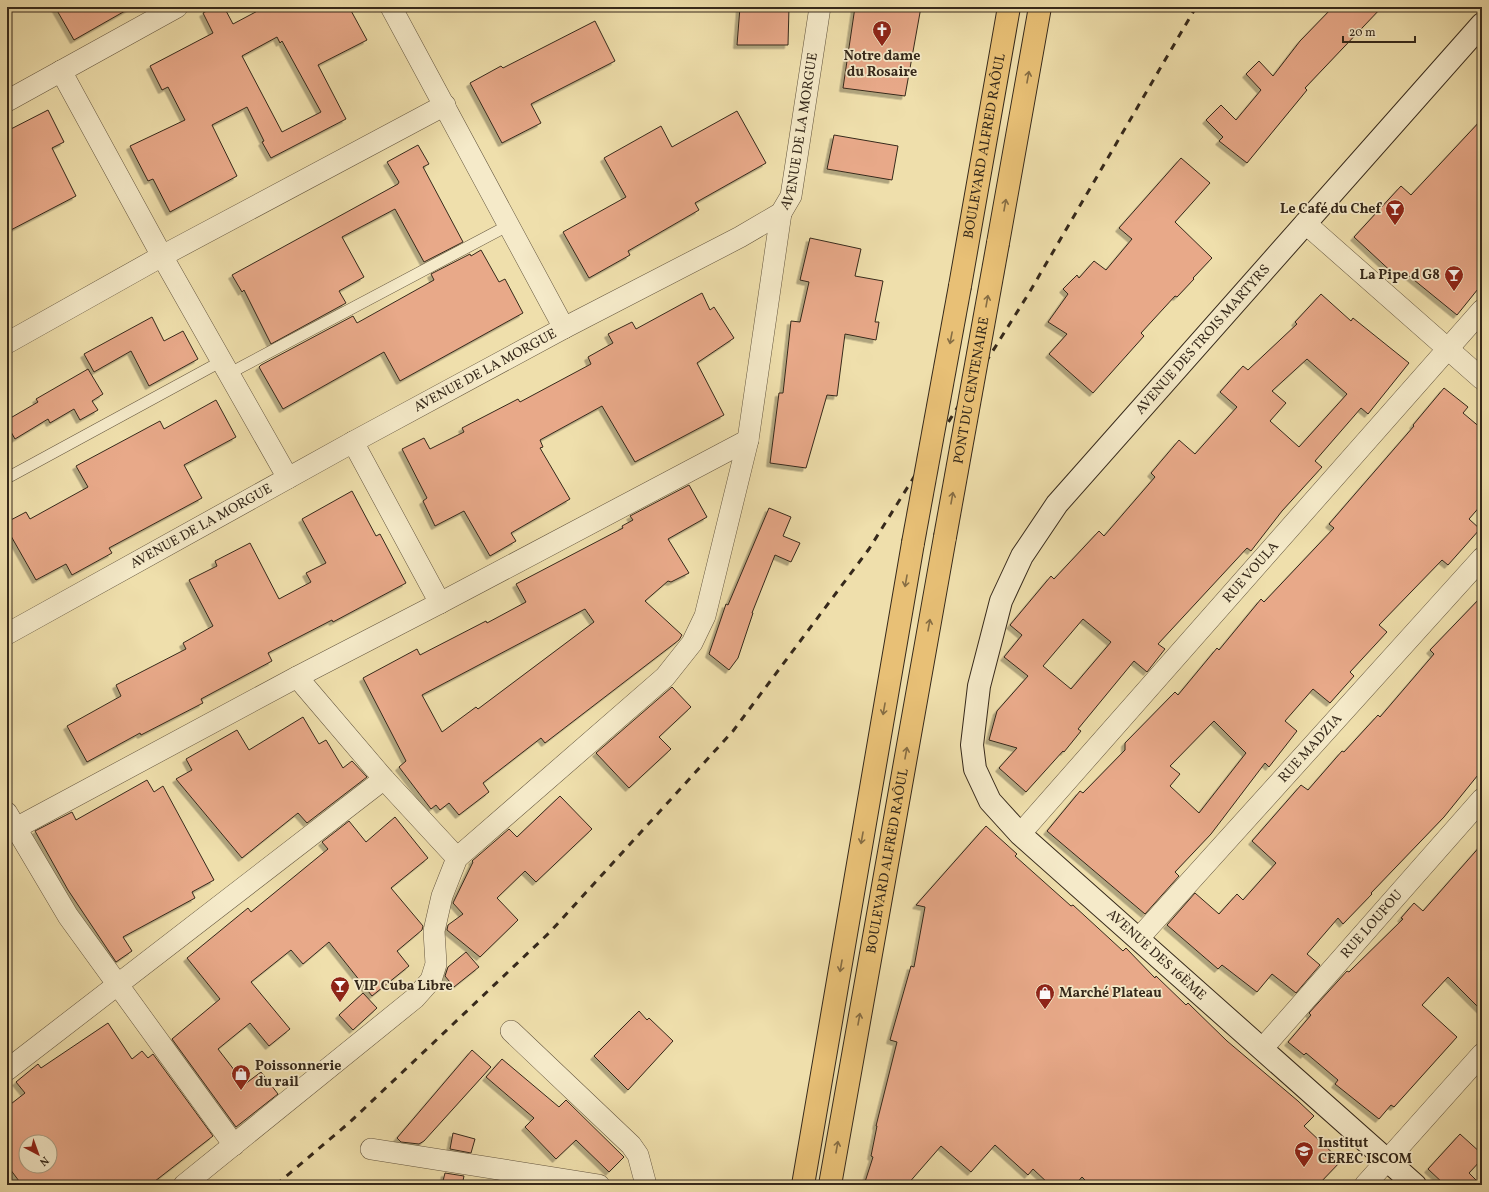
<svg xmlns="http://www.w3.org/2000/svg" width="1489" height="1192" viewBox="0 0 1489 1192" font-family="Vollkorn,serif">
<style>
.building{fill:#e8a989;stroke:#36291b;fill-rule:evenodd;filter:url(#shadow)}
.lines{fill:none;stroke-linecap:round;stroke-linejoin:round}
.service-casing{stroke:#64563f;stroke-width:12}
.minor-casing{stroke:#64563f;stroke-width:22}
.secondary-casing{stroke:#36291b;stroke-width:24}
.primary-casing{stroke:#36291b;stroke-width:24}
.service{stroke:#f5eac9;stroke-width:11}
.minor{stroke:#f5eac9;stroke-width:21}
.secondary{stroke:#f5eac9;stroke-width:22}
.primary{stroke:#e8c076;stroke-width:22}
.rail{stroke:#36291b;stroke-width:3;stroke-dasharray:7 7;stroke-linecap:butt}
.primary-bridge-casing{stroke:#36291b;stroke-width:24;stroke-linecap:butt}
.primary-bridge{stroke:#e8c076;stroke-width:22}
.oneway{stroke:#866d44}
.labels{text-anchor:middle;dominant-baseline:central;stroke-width:3.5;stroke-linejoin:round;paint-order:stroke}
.poi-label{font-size:14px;font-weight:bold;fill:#36291b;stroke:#f5eac9;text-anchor:start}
.street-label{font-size:14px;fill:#36291b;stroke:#f5eac9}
</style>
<defs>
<filter id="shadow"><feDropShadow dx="-3.5" dy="3.5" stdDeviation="0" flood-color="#0004"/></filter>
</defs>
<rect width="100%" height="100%" fill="#efdfac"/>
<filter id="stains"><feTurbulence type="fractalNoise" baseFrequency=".005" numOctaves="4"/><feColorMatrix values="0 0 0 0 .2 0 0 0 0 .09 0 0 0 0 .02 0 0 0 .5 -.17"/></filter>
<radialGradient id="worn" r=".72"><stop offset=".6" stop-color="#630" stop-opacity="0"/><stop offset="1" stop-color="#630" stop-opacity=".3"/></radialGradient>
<!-- building -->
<g class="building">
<polygon points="55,7 132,7 74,40"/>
<path d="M214,7H224L233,24L265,7H349L367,40L318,65L346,119L271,158L262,142L264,141L247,107L212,125L237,176L170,212L153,179L148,181L130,146L185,120L168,87L162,90L150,66L213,33L203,13ZM277,37L280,43L282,41L321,112L282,132L242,56Z"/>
<polygon points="740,7 789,7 788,45 737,45"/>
<polygon points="855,7 921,7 905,96 843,88"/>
<polygon points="1333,7 1382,7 1305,88 1307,90 1247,163 1219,141 1223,137 1206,120 1221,105 1236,120 1261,90 1246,74 1259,61 1273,76 1300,41"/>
<polygon points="595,21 615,61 531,104 541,123 502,143 470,83 501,66 503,68"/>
<polygon points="48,110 64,142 52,148 76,196 7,232 7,131"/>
<polygon points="737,111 766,163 695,203 699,210 628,251 630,255 589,278 563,232 626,197 604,158 661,126 672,147"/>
<polygon points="1482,119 1482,284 1457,315 1403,271 1397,277 1354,237 1401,186 1411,195"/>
<polygon points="834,135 898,146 892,180 827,169"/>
<polygon points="418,145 429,164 423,167 463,242 424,262 395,209 342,237 364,277 339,291 346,303 271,344 244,290 242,292 232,275 398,184 399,182 387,162"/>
<polygon points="1181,158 1210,183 1175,222 1212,258 1193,278 1194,279 1177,297 1175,296 1141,333 1144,336 1093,393 1049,354 1067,334 1048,322 1068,294 1063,289 1077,275 1079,278 1094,261 1106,270 1132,239 1119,228"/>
<polygon points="810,238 861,249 855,276 883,281 875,322 879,322 876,340 845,334 837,396 827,395 806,468 770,463 779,393 783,393 791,321 800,322 809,282 800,280"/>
<polygon points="481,250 499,282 505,279 523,313 400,381 384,352 283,409 259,367 261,365 353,316 357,323 434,280 431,274 470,254 471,256"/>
<polygon points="702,293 710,310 714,307 734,338 697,363 724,415 635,462 602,406 540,440 543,447 540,448 570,499 511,533 516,541 490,556 464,511 435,526 423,501 427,498 402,449 424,438 430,449 464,432 462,428 518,399 520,402 591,364 588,357 613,343 608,334 632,322 636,329"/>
<path d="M1321,294L1351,321L1353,318L1409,363L1368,414L1361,408L1315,461L1322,467L1282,511L1251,551L1247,548L1158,644L1165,649L1147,672L1134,661L1078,729L1081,731L1064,752L1063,751L1026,792L999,768L1017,748L989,740L997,711L1028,676L1004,657L1022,635L1010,625L1051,576L1054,579L1099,531L1104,536L1155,477L1151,473L1179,440L1195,454L1237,407L1220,392L1243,366L1248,370L1297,324L1295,322ZM1307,359L1347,394L1299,447L1270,421L1286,403L1272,391ZM1083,619L1111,642L1071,689L1043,666Z"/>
<polygon points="152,317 164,341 183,331 198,359 149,386 131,351 94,372 84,354"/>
<polygon points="88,369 103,394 92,401 98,410 80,420 74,409 50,423 48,419 15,439 7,425 7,420 38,402 36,399"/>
<path d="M1444,388L1468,407L1463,413L1482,429V504L1469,519L1480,529L1448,565L1442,560L1379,625L1387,632L1350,672L1354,676L1330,703L1313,689L1285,721L1297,731L1269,767L1265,763L1211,834L1175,872L1179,876L1145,914L1047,831L1080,791L1083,793L1125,750V743L1175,692L1178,695L1217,648L1219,650L1261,599L1264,602L1334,528L1329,524L1414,426L1413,425ZM1214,721L1246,753L1199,813L1170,786L1180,774L1170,766Z"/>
<polygon points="216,400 236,437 184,465 202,498 109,548 112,553 72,575 66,564 36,580 7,529 7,522 26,512 30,519 88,487 76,466 160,421 164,429"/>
<path d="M689,485L707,517L668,539L689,573L671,582L668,581L645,601L682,635L679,640L545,743L541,738L483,783L489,792L459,815L449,803L440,810L436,805L431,809L399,767L406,761L363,678L417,649L420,655L486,621L487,623L526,602L516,584L623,528L622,526L633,520L630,516ZM585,609L594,622L478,709L476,707L442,732L422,695Z"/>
<polygon points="352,491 376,536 380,534 406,583 333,622 332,620 268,653 272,661 201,699 203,703 141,735 140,733 87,762 67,726 121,696 116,685 186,649 183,643 213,626 189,580 217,566 215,561 250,543 279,599 311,582 306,573 326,563 302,519"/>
<polygon points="769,508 791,517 783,536 800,543 791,562 775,555 752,613 753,613 738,658 729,670 709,654 726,604 728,605"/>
<polygon points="1482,596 1482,770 1444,817 1371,893 1372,894 1343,924 1338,918 1307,954 1320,965 1296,993 1272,974 1257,992 1222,965 1218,969 1167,925 1195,893 1219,914 1237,894 1243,900 1276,863 1252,841 1301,785 1308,790 1342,751 1344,752 1378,715 1380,717 1434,654 1430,650"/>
<polygon points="672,687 691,707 659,737 671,749 629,788 596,753"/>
<polygon points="303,717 319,744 326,740 343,768 352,761 367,777 307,823 298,813 242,858 176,779 192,770 186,759 237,730 249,750"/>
<polygon points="147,780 154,792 163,786 214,880 192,892 195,898 123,937 132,951 116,962 68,890 35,831 72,812 76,820"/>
<polygon points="560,796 592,829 536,882 525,871 497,898 518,920 480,957 447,930 448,925 463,914 453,903 473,862 472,861 509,829 517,837"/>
<polygon points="395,817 428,858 391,888 423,926 422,930 397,951 409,966 372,996 329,942 303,964 291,950 251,982 290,1029 269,1046 250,1023 218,1049 245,1084 261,1072 278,1094 236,1127 172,1039 220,999 187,958 248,908 251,912 328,849 322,842 349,821 366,842"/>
<polygon points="986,826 1017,854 1015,856 1071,906 1073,905 1123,951 1126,948 1155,978 1156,976 1186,1005 1188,1003 1227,1041 1298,1101 1314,1116 1304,1126 1341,1161 1318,1185 1090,1185 1082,1177 1075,1185 1050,1185 1033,1169 1028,1175 995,1145 971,1172 941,1146 907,1185 864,1185 873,1157 871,1156 877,1126 876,1126 897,1042 890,1040 911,966 914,967 925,907 916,905"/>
<polygon points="1482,844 1482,1011 1448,977 1422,1005 1457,1037 1394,1107 1391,1105 1379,1119 1335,1084 1338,1080 1306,1053 1304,1055 1288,1042 1311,1015 1309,1013 1347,971 1349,972 1403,919 1401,918 1414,903 1423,911"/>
<polygon points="466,952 479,967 454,987 445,976 448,967"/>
<polygon points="363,993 377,1008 353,1030 339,1015"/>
<polygon points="639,1011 647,1020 649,1018 673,1041 628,1090 594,1056"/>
<path d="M108,1023L132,1059L142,1051L148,1058L153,1054L213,1136L150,1185H22L7,1165V1107L25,1093L16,1082L38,1064L41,1068ZM26,1142H50V1166H26Z"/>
<polygon points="472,1050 491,1067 424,1141 419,1144 401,1142 397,1138"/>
<polygon points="502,1059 559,1107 566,1100 624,1157 609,1172 576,1140 556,1159 525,1127 534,1118 486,1077"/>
<polygon points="453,1133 475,1139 471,1153 450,1149"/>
<polygon points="1460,1134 1482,1154 1482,1159 1469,1173 1481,1185 1445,1185 1428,1169"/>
<polygon points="445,1173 464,1176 462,1185 442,1185"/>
</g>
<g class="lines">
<defs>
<g id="service">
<polyline points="230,373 509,225"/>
<polyline points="7,478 222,361"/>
</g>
<g id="minor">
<polyline points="391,7 564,328"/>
<polyline points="61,71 162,256 288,478"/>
<polyline points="7,101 177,7"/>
<polyline points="1305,223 1482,379"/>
<polyline points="7,343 162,256 445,105"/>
<polyline points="353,442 440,603"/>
<path id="s1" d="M7,634L353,442L564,328L740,237L781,213L791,196L820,7"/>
<polyline points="297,677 384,779 457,858"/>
<polyline points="7,813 68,916 234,1145"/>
<polyline points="16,828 297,677 440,603 748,440"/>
<path id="s2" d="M1020,834L1482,310"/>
<path id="s3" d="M1138,939L1482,558"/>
<polyline points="511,1031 631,1145 638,1155 646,1185"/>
<path id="s4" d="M1262,1049L1482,799"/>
<polyline points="7,1070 384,779"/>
<polyline points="371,1149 599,1185"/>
<polyline points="184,1185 415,998 431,980 436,964 434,931 442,896 457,858 665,677 692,643 705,616 748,440 781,213"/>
<polyline points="1365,1185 1482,1054"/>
</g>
<g id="secondary">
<path id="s5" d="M1415,1185L1020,834L990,801L975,769L972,745L979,686L1001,601L1022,556L1057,504L1482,24"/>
</g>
<g id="primary">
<polyline points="998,243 1040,7"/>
<path id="s6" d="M960,286L1009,7"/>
<polyline points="803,1185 913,543"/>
<path id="s7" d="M830,1185L945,537"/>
</g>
</defs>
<!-- service casing -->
<use href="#service" class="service-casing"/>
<!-- minor casing -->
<use href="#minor" class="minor-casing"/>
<!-- secondary casing -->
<use href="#secondary" class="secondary-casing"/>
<!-- primary casing -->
<use href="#primary" class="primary-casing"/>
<!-- service -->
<use href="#service" class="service"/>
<!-- minor -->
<use href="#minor" class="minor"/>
<!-- secondary -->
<use href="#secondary" class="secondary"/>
<!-- primary -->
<use href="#primary" class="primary"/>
<!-- rail -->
<polyline class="rail" points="276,1185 350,1122 550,932 733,731 869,549 1029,293 1196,7"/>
<defs>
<g id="primary-bridge">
<path id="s8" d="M945,537L998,243"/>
<polyline points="913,543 960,286"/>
</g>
</defs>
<!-- primary-bridge casing -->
<use href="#primary-bridge" class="primary-bridge-casing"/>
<!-- primary-bridge -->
<use href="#primary-bridge" class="primary-bridge"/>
</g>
<!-- one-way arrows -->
<defs><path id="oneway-shaft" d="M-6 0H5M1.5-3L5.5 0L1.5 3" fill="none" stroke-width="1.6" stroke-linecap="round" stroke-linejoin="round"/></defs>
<g class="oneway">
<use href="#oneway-shaft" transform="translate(1028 77) rotate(-80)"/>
<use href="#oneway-shaft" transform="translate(1005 205) rotate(-80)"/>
<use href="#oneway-shaft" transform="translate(987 301) rotate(-80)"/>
<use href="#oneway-shaft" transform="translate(951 338) rotate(101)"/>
<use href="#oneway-shaft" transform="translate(952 498) rotate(-80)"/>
<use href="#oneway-shaft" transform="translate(906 581) rotate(100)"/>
<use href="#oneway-shaft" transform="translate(929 625) rotate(-80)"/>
<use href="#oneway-shaft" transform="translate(884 709) rotate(100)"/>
<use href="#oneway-shaft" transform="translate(906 753) rotate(-80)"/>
<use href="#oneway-shaft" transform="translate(862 838) rotate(100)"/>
<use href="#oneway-shaft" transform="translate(841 966) rotate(100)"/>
<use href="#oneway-shaft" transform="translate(859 1019) rotate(-80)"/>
<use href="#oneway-shaft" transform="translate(837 1147) rotate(-80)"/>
</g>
<!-- icons -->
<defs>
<symbol id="church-pin" viewBox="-11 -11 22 30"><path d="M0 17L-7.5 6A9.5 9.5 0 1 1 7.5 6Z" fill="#8f2418" stroke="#f5eac9"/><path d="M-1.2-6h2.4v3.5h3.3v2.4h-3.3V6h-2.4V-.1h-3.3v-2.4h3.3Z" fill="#fff"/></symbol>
<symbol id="bar-pin" viewBox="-11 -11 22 30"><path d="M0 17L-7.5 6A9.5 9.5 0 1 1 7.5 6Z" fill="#8f2418" stroke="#f5eac9"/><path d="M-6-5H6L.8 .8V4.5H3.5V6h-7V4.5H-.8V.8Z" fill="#fff"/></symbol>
<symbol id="shop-pin" viewBox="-11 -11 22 30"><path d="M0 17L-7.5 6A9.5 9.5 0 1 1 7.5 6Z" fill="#8f2418" stroke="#f5eac9"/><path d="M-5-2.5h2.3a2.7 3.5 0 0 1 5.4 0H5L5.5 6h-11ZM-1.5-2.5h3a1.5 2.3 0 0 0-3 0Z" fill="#fff"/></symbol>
<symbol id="school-pin" viewBox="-11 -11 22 30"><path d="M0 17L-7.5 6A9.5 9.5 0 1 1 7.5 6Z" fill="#8f2418" stroke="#f5eac9"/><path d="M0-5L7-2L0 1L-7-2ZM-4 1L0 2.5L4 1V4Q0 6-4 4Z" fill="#fff"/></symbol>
</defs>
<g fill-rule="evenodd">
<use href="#church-pin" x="871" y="19" width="22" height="30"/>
<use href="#bar-pin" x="1384" y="198" width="22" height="30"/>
<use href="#bar-pin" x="1443" y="264" width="22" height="30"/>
<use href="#bar-pin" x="329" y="975" width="22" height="30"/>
<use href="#shop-pin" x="1034" y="982" width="22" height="30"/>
<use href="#shop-pin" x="230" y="1063" width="22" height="30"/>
<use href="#school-pin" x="1293" y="1140" width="22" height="30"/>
</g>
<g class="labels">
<!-- poi labels -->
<g class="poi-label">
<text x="882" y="56" text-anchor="middle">Notre dame<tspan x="882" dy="16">du Rosaire</tspan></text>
<text x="1381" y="209" text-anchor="end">Le Café du Chef</text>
<text x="1440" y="275" text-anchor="end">La Pipe d G8</text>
<text x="354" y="986">VIP Cuba Libre</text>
<text x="1059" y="993">Marché Plateau</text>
<text x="255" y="1066">Poissonnerie<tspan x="255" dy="16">du rail</tspan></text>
<text x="1318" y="1143">Institut<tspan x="1318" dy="16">CEREC ISCOM</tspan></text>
</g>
<!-- street labels -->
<g class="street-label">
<text stroke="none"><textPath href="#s1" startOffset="966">AVENUE DE LA MORGUE</textPath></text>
<text stroke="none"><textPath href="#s6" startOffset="142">BOULEVARD ALFRED RAÔUL</textPath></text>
<text stroke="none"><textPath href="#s5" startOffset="1112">AVENUE DES TROIS MARTYRS</textPath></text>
<text stroke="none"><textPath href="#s1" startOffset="546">AVENUE DE LA MORGUE</textPath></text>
<text stroke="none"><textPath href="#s8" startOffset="149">PONT DU CENTENAIRE</textPath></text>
<text stroke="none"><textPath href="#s1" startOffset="222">AVENUE DE LA MORGUE</textPath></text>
<text stroke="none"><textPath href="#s2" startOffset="349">RUE VOULA</textPath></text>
<text stroke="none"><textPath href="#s3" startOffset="257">RUE MADZIA</textPath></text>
<text stroke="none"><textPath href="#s7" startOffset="329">BOULEVARD ALFRED RAÔUL</textPath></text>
<text stroke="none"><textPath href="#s4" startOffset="166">RUE LOUFOU</textPath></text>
<text transform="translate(1156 955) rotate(42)">AVENUE DES 16ÈME</text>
</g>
</g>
<!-- margin -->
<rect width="1489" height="1192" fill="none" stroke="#efdfac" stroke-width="24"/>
<rect x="8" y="8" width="1473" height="1176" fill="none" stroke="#36291b" stroke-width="2"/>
<rect x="12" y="12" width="1465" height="1168" fill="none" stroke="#36291b"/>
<!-- north arrow -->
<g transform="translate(38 1154) rotate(139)"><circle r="19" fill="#f5eac9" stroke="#a99d83"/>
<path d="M0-3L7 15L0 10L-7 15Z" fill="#8f2418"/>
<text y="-6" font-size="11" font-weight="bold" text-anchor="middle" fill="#36291b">N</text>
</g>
<!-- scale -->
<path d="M1343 36v6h72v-6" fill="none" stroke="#36291b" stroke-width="2"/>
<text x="1349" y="36" font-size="12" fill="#36291b" stroke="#f5eac9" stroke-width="3" paint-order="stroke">20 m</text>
<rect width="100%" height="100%" filter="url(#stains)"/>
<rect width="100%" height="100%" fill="url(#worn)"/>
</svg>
